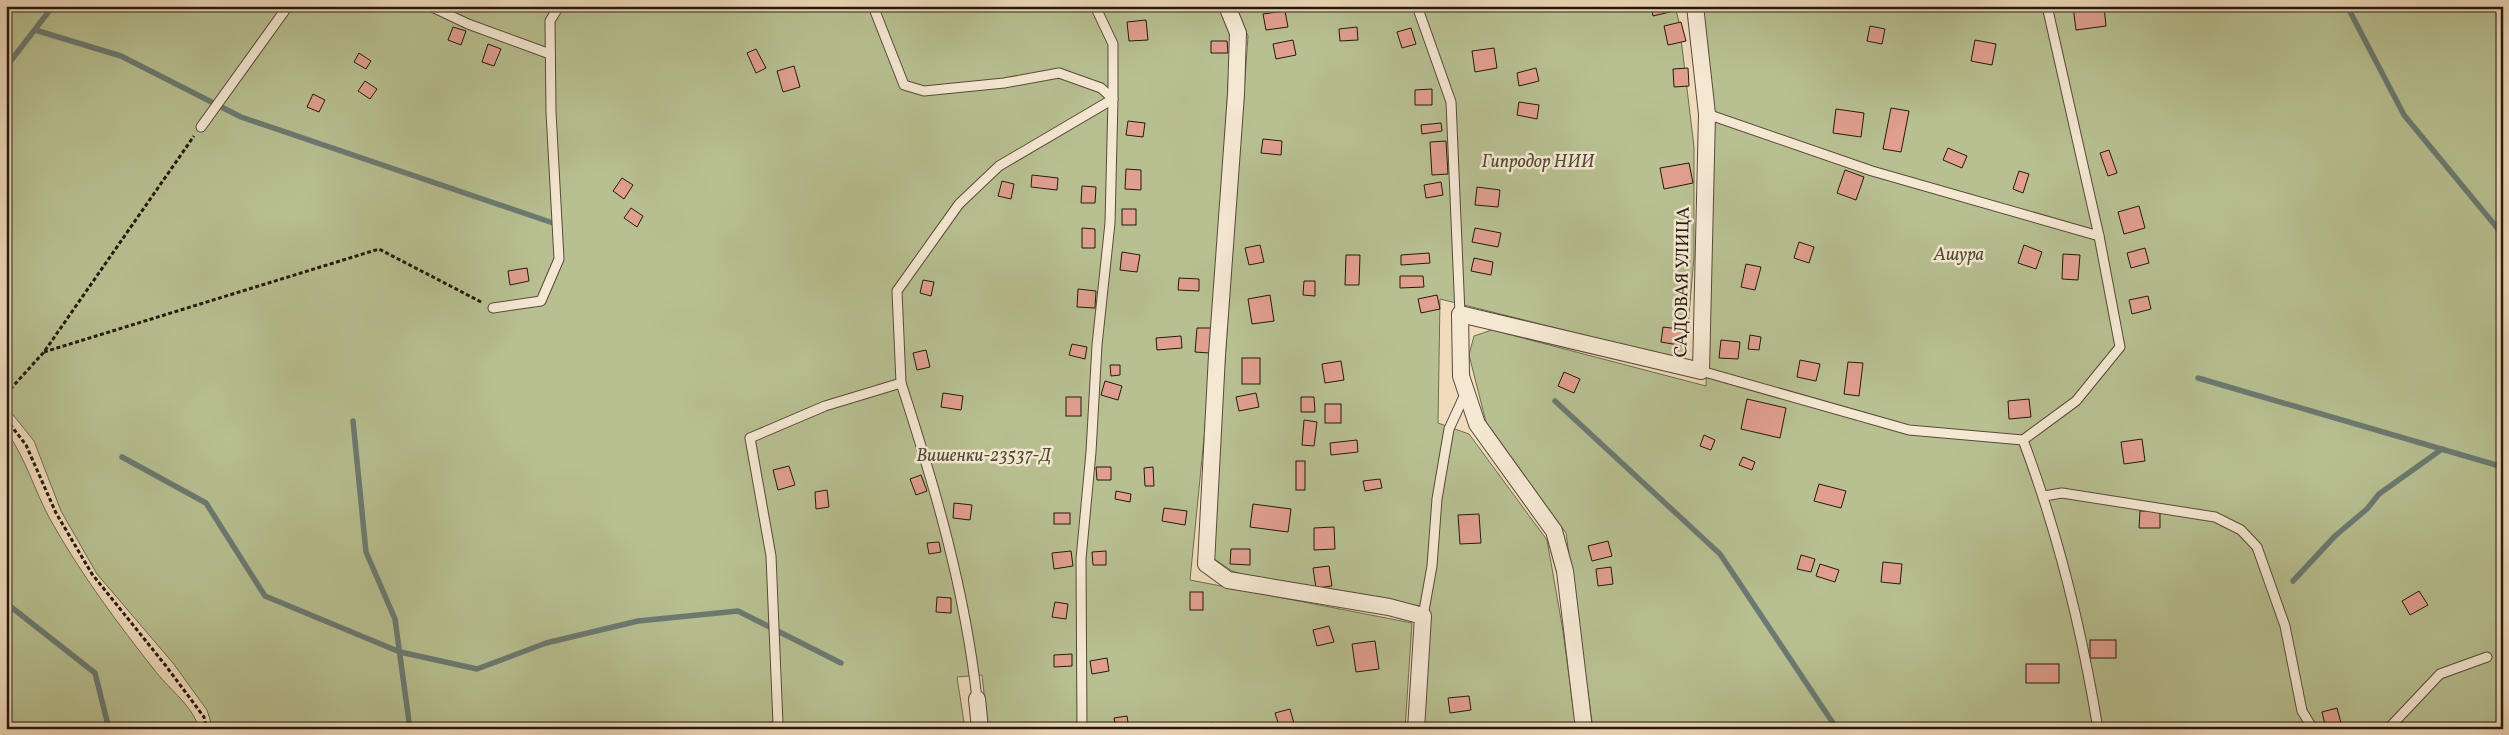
<svg xmlns="http://www.w3.org/2000/svg" width="2509" height="735" viewBox="0 0 2509 735" font-family="Vollkorn,serif">
<style>
.green{fill:#b8c091;stroke:#6e6c50}
.lines{fill:none;stroke-linecap:round;stroke-linejoin:round}
.stream{stroke:#6b7a72;stroke-width:5.5}
.building{fill:#e09f8f;stroke:#24190e}
.lane-casing{stroke:#574a3a;stroke-width:11}
.street-casing{stroke:#574a3a;stroke-width:18}
.path{stroke:#24190e;stroke-width:3;stroke-dasharray:4 2.5;stroke-linecap:butt}
.lane{stroke:#f5e8d3;stroke-width:9}
.street{stroke:#f5e8d3;stroke-width:16}
.labels{text-anchor:middle;dominant-baseline:central;stroke-width:5;stroke-linejoin:round;paint-order:stroke}
.park-label{font-size:18px;font-style:italic;fill:#504b35;stroke:#f5e8d3}
.street-label{font-size:18px;fill:#24190e;stroke:#f5e8d3}
</style>
<rect width="100%" height="100%" fill="#f0dbbc"/>
<filter id="stains"><feTurbulence type="fractalNoise" baseFrequency=".004" numOctaves="4"/><feColorMatrix values="0 0 0 0 .2 0 0 0 0 .09 0 0 0 0 .02 0 0 0 .5 -.17"/></filter>
<radialGradient id="worn" r=".72"><stop offset=".6" stop-color="#630" stop-opacity="0"/><stop offset="1" stop-color="#630" stop-opacity=".3"/></radialGradient>
<!-- green -->
<g class="green">
<polygon points="6,6 1219,6 1231,35 1212,357 1190,580 1412,623 1405,729 988,729 982,675 957,677 965,729 213,729 207,710 173,663 97,574 61,511 34,441 6,406"/>
<path d="M1235,6H1675L1679,22L1694,147V257L1685,360L1440,299L1438,423L1469,434L1547,540L1563,631L1576,729H1424L1428,607L1282,587L1232,571L1213,558C1222,384 1236,210 1248,36Z"/>
<polygon points="1700,6 2503,6 2503,729 1593,729 1566,533 1486,422 1469,355 1474,336 1492,330 1706,386 1713,136"/>
<path d="M6,431C26,458 34,490 50,519C80,573 118,624 156,672C171,691 193,706 199,729H6Z"/>
</g>
<g class="lines">
<!-- stream -->
<g class="stream">
<polyline points="2347,6 2404,115 2503,235"/>
<polyline points="35,30 121,56 241,117 553,223"/>
<polyline points="6,67 53,6"/>
<polyline points="2198,378 2503,467"/>
<polyline points="1555,401 1720,554 1837,729"/>
<polyline points="353,421 366,552 395,619 410,729"/>
<polyline points="122,457 206,503 265,596 400,652 477,669 546,643 638,621 738,611 841,663"/>
<polyline points="2293,581 2335,536 2367,509 2379,494 2442,449"/>
<polyline points="6,603 95,673 109,729"/>
</g>
</g>
<!-- building -->
<g class="building">
<polygon points="1651,6 1678,6 1678,10 1653,16"/>
<polygon points="2073,6 2104,6 2106,26 2076,30"/>
<polygon points="1285,11 1288,27 1266,30 1263,14"/>
<polygon points="1146,20 1148,40 1129,41 1127,22"/>
<polygon points="1681,22 1686,41 1668,45 1664,26"/>
<polygon points="1870,26 1885,29 1882,44 1867,41"/>
<polygon points="453,27 466,31 461,45 448,40"/>
<polygon points="1357,27 1358,40 1340,41 1339,29"/>
<polygon points="1411,28 1416,44 1402,48 1397,32"/>
<polygon points="1293,40 1296,55 1276,59 1273,44"/>
<polygon points="1975,40 1996,44 1992,65 1971,61"/>
<polygon points="1211,41 1227,41 1228,53 1211,53"/>
<polygon points="488,44 501,49 494,66 482,62"/>
<polygon points="1494,48 1497,68 1475,72 1472,51"/>
<polygon points="756,49 766,68 756,73 747,53"/>
<polygon points="359,53 371,61 366,69 354,62"/>
<polygon points="794,66 800,87 783,92 777,71"/>
<polygon points="1536,68 1539,81 1519,86 1517,73"/>
<polygon points="1688,68 1689,86 1674,87 1673,69"/>
<polygon points="365,81 377,89 370,99 358,91"/>
<polygon points="1432,89 1432,105 1415,105 1415,90"/>
<polygon points="313,94 325,100 319,112 307,107"/>
<polygon points="1519,102 1539,105 1537,119 1517,115"/>
<polygon points="1891,108 1909,111 1901,152 1883,149"/>
<polygon points="1836,109 1864,113 1861,137 1833,133"/>
<polygon points="1128,121 1145,123 1143,137 1126,135"/>
<polygon points="1441,123 1442,131 1422,134 1421,125"/>
<polygon points="1263,139 1282,141 1281,155 1261,153"/>
<polygon points="1446,141 1448,174 1432,175 1430,142"/>
<polygon points="1948,148 1967,156 1962,168 1943,160"/>
<polygon points="2109,150 2117,173 2108,176 2100,153"/>
<polygon points="1689,163 1693,183 1664,189 1660,168"/>
<polygon points="1126,169 1141,170 1141,190 1125,189"/>
<polygon points="1845,170 1864,177 1856,200 1837,193"/>
<polygon points="2019,171 2029,174 2023,193 2013,189"/>
<polygon points="1032,175 1058,178 1057,190 1031,187"/>
<polygon points="622,178 633,185 624,199 613,191"/>
<polygon points="1002,181 1014,184 1011,199 998,196"/>
<polygon points="1441,182 1443,195 1426,198 1424,185"/>
<polygon points="1082,186 1096,187 1095,203 1081,203"/>
<polygon points="1477,187 1500,190 1498,207 1475,205"/>
<polygon points="2139,206 2145,228 2124,234 2118,212"/>
<polygon points="631,208 643,216 637,227 624,218"/>
<rect x="1122" y="209" width="14" height="16"/>
<polygon points="1082,228 1095,229 1095,248 1082,248"/>
<polygon points="1475,228 1501,233 1498,247 1472,242"/>
<polygon points="1799,242 1814,247 1809,263 1794,258"/>
<polygon points="1260,245 1264,262 1249,265 1245,248"/>
<polygon points="2024,245 2042,252 2036,269 2018,263"/>
<polygon points="2145,248 2149,263 2131,268 2127,253"/>
<polygon points="1122,252 1140,255 1137,272 1120,270"/>
<polygon points="1429,253 1430,263 1401,265 1401,255"/>
<polygon points="2063,254 2080,255 2078,280 2062,279"/>
<polygon points="1346,255 1360,255 1359,285 1345,285"/>
<polygon points="1474,258 1493,262 1491,275 1471,271"/>
<polygon points="1746,264 1761,267 1755,290 1741,287"/>
<polygon points="527,268 529,281 510,285 508,271"/>
<polygon points="1400,276 1423,276 1424,287 1400,288"/>
<polygon points="1179,278 1199,279 1199,291 1178,290"/>
<polygon points="923,280 934,282 931,296 920,293"/>
<polygon points="1304,281 1315,281 1315,296 1303,295"/>
<polygon points="1078,289 1096,291 1095,308 1077,307"/>
<polygon points="1270,295 1274,321 1252,324 1248,299"/>
<polygon points="1437,295 1440,309 1421,313 1418,299"/>
<polygon points="2148,296 2151,309 2132,314 2129,300"/>
<polygon points="1663,327 1687,330 1684,346 1661,342"/>
<polygon points="1197,328 1211,328 1209,353 1195,352"/>
<polygon points="1750,335 1761,337 1759,350 1748,349"/>
<polygon points="1181,336 1182,348 1157,350 1156,338"/>
<polygon points="1721,340 1740,342 1738,359 1719,358"/>
<polygon points="1072,344 1087,347 1085,359 1069,355"/>
<polygon points="926,350 930,367 917,370 913,353"/>
<rect x="1242" y="358" width="18" height="26"/>
<polygon points="1800,360 1820,364 1816,381 1797,377"/>
<polygon points="1341,361 1344,380 1325,383 1322,364"/>
<polygon points="1848,362 1863,363 1859,396 1844,394"/>
<polygon points="1110,365 1120,365 1120,375 1111,376"/>
<polygon points="1564,372 1580,379 1574,393 1558,386"/>
<polygon points="1105,381 1122,386 1118,400 1101,395"/>
<polygon points="943,393 963,396 961,410 941,407"/>
<polygon points="1256,393 1259,407 1239,411 1236,397"/>
<rect x="1066" y="397" width="15" height="19"/>
<polygon points="1301,397 1314,397 1315,412 1301,412"/>
<polygon points="1747,399 1786,408 1780,438 1741,429"/>
<polygon points="2029,399 2031,417 2009,419 2008,401"/>
<rect x="1325" y="404" width="16" height="19"/>
<polygon points="1304,420 1317,422 1314,446 1302,445"/>
<polygon points="1704,435 1715,440 1711,450 1700,446"/>
<polygon points="2142,439 2145,461 2124,464 2121,442"/>
<polygon points="1357,440 1358,452 1331,455 1330,443"/>
<polygon points="1743,457 1755,462 1752,470 1739,465"/>
<rect x="1296" y="461" width="9" height="29"/>
<polygon points="789,466 795,485 778,490 773,470"/>
<polygon points="1096,467 1111,467 1111,480 1097,480"/>
<polygon points="1153,467 1154,486 1145,486 1144,468"/>
<polygon points="921,475 927,491 916,495 910,479"/>
<polygon points="1380,479 1382,488 1365,491 1363,481"/>
<polygon points="1819,484 1846,491 1841,508 1814,501"/>
<polygon points="827,490 829,507 816,509 815,492"/>
<polygon points="1116,491 1131,494 1130,502 1115,499"/>
<polygon points="954,503 972,505 970,520 953,518"/>
<polygon points="1253,504 1291,509 1288,532 1250,527"/>
<polygon points="1164,508 1187,511 1185,525 1162,521"/>
<polygon points="2140,511 2160,511 2160,528 2139,528"/>
<rect x="1054" y="513" width="16" height="11"/>
<polygon points="1479,514 1481,543 1460,544 1458,515"/>
<polygon points="1334,527 1335,549 1314,550 1314,528"/>
<polygon points="1608,541 1612,556 1592,561 1588,546"/>
<polygon points="939,542 941,552 929,554 927,543"/>
<polygon points="1231,549 1250,549 1250,565 1230,564"/>
<polygon points="1071,551 1073,566 1054,569 1052,553"/>
<polygon points="1106,551 1106,565 1093,565 1092,552"/>
<polygon points="1801,555 1815,559 1811,572 1797,569"/>
<polygon points="1883,562 1902,564 1900,584 1881,582"/>
<polygon points="1820,564 1839,570 1835,582 1816,576"/>
<polygon points="1329,566 1332,586 1316,588 1313,568"/>
<polygon points="1611,567 1613,584 1598,586 1596,569"/>
<polygon points="2419,591 2428,605 2410,615 2402,601"/>
<rect x="1190" y="592" width="13" height="18"/>
<polygon points="937,597 951,598 951,613 936,612"/>
<polygon points="1055,602 1068,604 1066,619 1052,617"/>
<polygon points="1329,626 1334,642 1317,646 1313,630"/>
<rect x="2090" y="640" width="26" height="18"/>
<polygon points="1375,641 1379,669 1356,672 1352,644"/>
<polygon points="1072,654 1072,666 1054,667 1054,655"/>
<polygon points="1107,658 1109,671 1092,674 1090,661"/>
<rect x="2026" y="664" width="33" height="19"/>
<polygon points="1469,696 1471,710 1450,713 1448,698"/>
<polygon points="2337,708 2342,727 2326,729 2322,712"/>
<polygon points="1290,709 1295,727 1280,729 1275,713"/>
<polygon points="1127,716 1129,729 1116,729 1114,718"/>
<polygon points="1213,723 1214,729 1199,729 1199,725"/>
</g>
<g class="lines">
<defs>
<g id="lane">
<polyline points="430,6 468,24 550,54"/>
<polyline points="873,6 904,85 924,91 1004,83 1059,73 1101,88 1113,99 1110,223 1097,345 1091,452 1081,559 1082,729"/>
<polyline points="1417,6 1451,102 1460,314"/>
<polyline points="1707,114 1872,171 2099,236"/>
<polyline points="201,127 288,6"/>
<polyline points="493,308 541,301 559,259 551,112 550,21 559,6"/>
<polyline points="1701,371 1909,430 2023,440 2076,401 2120,347 2099,236 2047,6"/>
<path d="M901,383C935,487 965,590 977,699"/>
<path d="M2023,440C2058,533 2082,631 2098,729"/>
<polyline points="2044,496 2062,493 2215,517 2241,530 2257,547 2285,626 2302,711 2313,729"/>
<polyline points="1423,616 1432,566 1437,499 1449,429 1466,392"/>
<polyline points="770,729 778,724 771,556 750,438 825,406 901,383 897,291 959,204 999,166 1113,99 1113,44 1095,6"/>
<polyline points="2388,729 2440,674 2487,657"/>
</g>
<g id="street">
<polyline points="1227,6 1238,33 1236,94 1217,355 1206,564 1228,580 1389,607 1423,616 1416,729"/>
<polyline points="977,699 980,729"/>
<polyline points="1584,729 1565,571 1554,531 1477,424 1461,376 1460,314 1701,371 1707,114 1695,6"/>
</g>
</defs>
<!-- lane casing -->
<use href="#lane" class="lane-casing"/>
<!-- street casing -->
<use href="#street" class="street-casing"/>
<!-- path -->
<g class="path">
<polyline points="44,352 379,249 483,303"/>
<polyline points="6,394 44,352 194,136"/>
<polyline points="6,419 26,445 56,513 92,574 166,666 204,717 207,729"/>
</g>
<!-- lane -->
<use href="#lane" class="lane"/>
<!-- street -->
<use href="#street" class="street"/>
</g>
<g class="labels">
<!-- park labels -->
<g class="park-label">
<text x="1538" y="162">Гипродор НИИ</text>
<text x="1959" y="255">Ашура</text>
<text x="984" y="456">Вишенки-23537-Д</text>
</g>
<!-- street labels -->
<g class="street-label">
<text transform="translate(1683 282) rotate(-89)">САДОВАЯ УЛИЦА</text>
</g>
</g>
<!-- margin -->
<rect width="2509" height="735" fill="none" stroke="#f0dbbc" stroke-width="25"/>
<rect x="8" y="8" width="2494" height="720" fill="none" stroke="#24190e" stroke-width="2.5"/>
<rect x="12" y="12" width="2484" height="710" fill="none" stroke="#24190e"/>
<rect width="100%" height="100%" filter="url(#stains)"/>
<rect width="100%" height="100%" fill="url(#worn)"/>
</svg>
